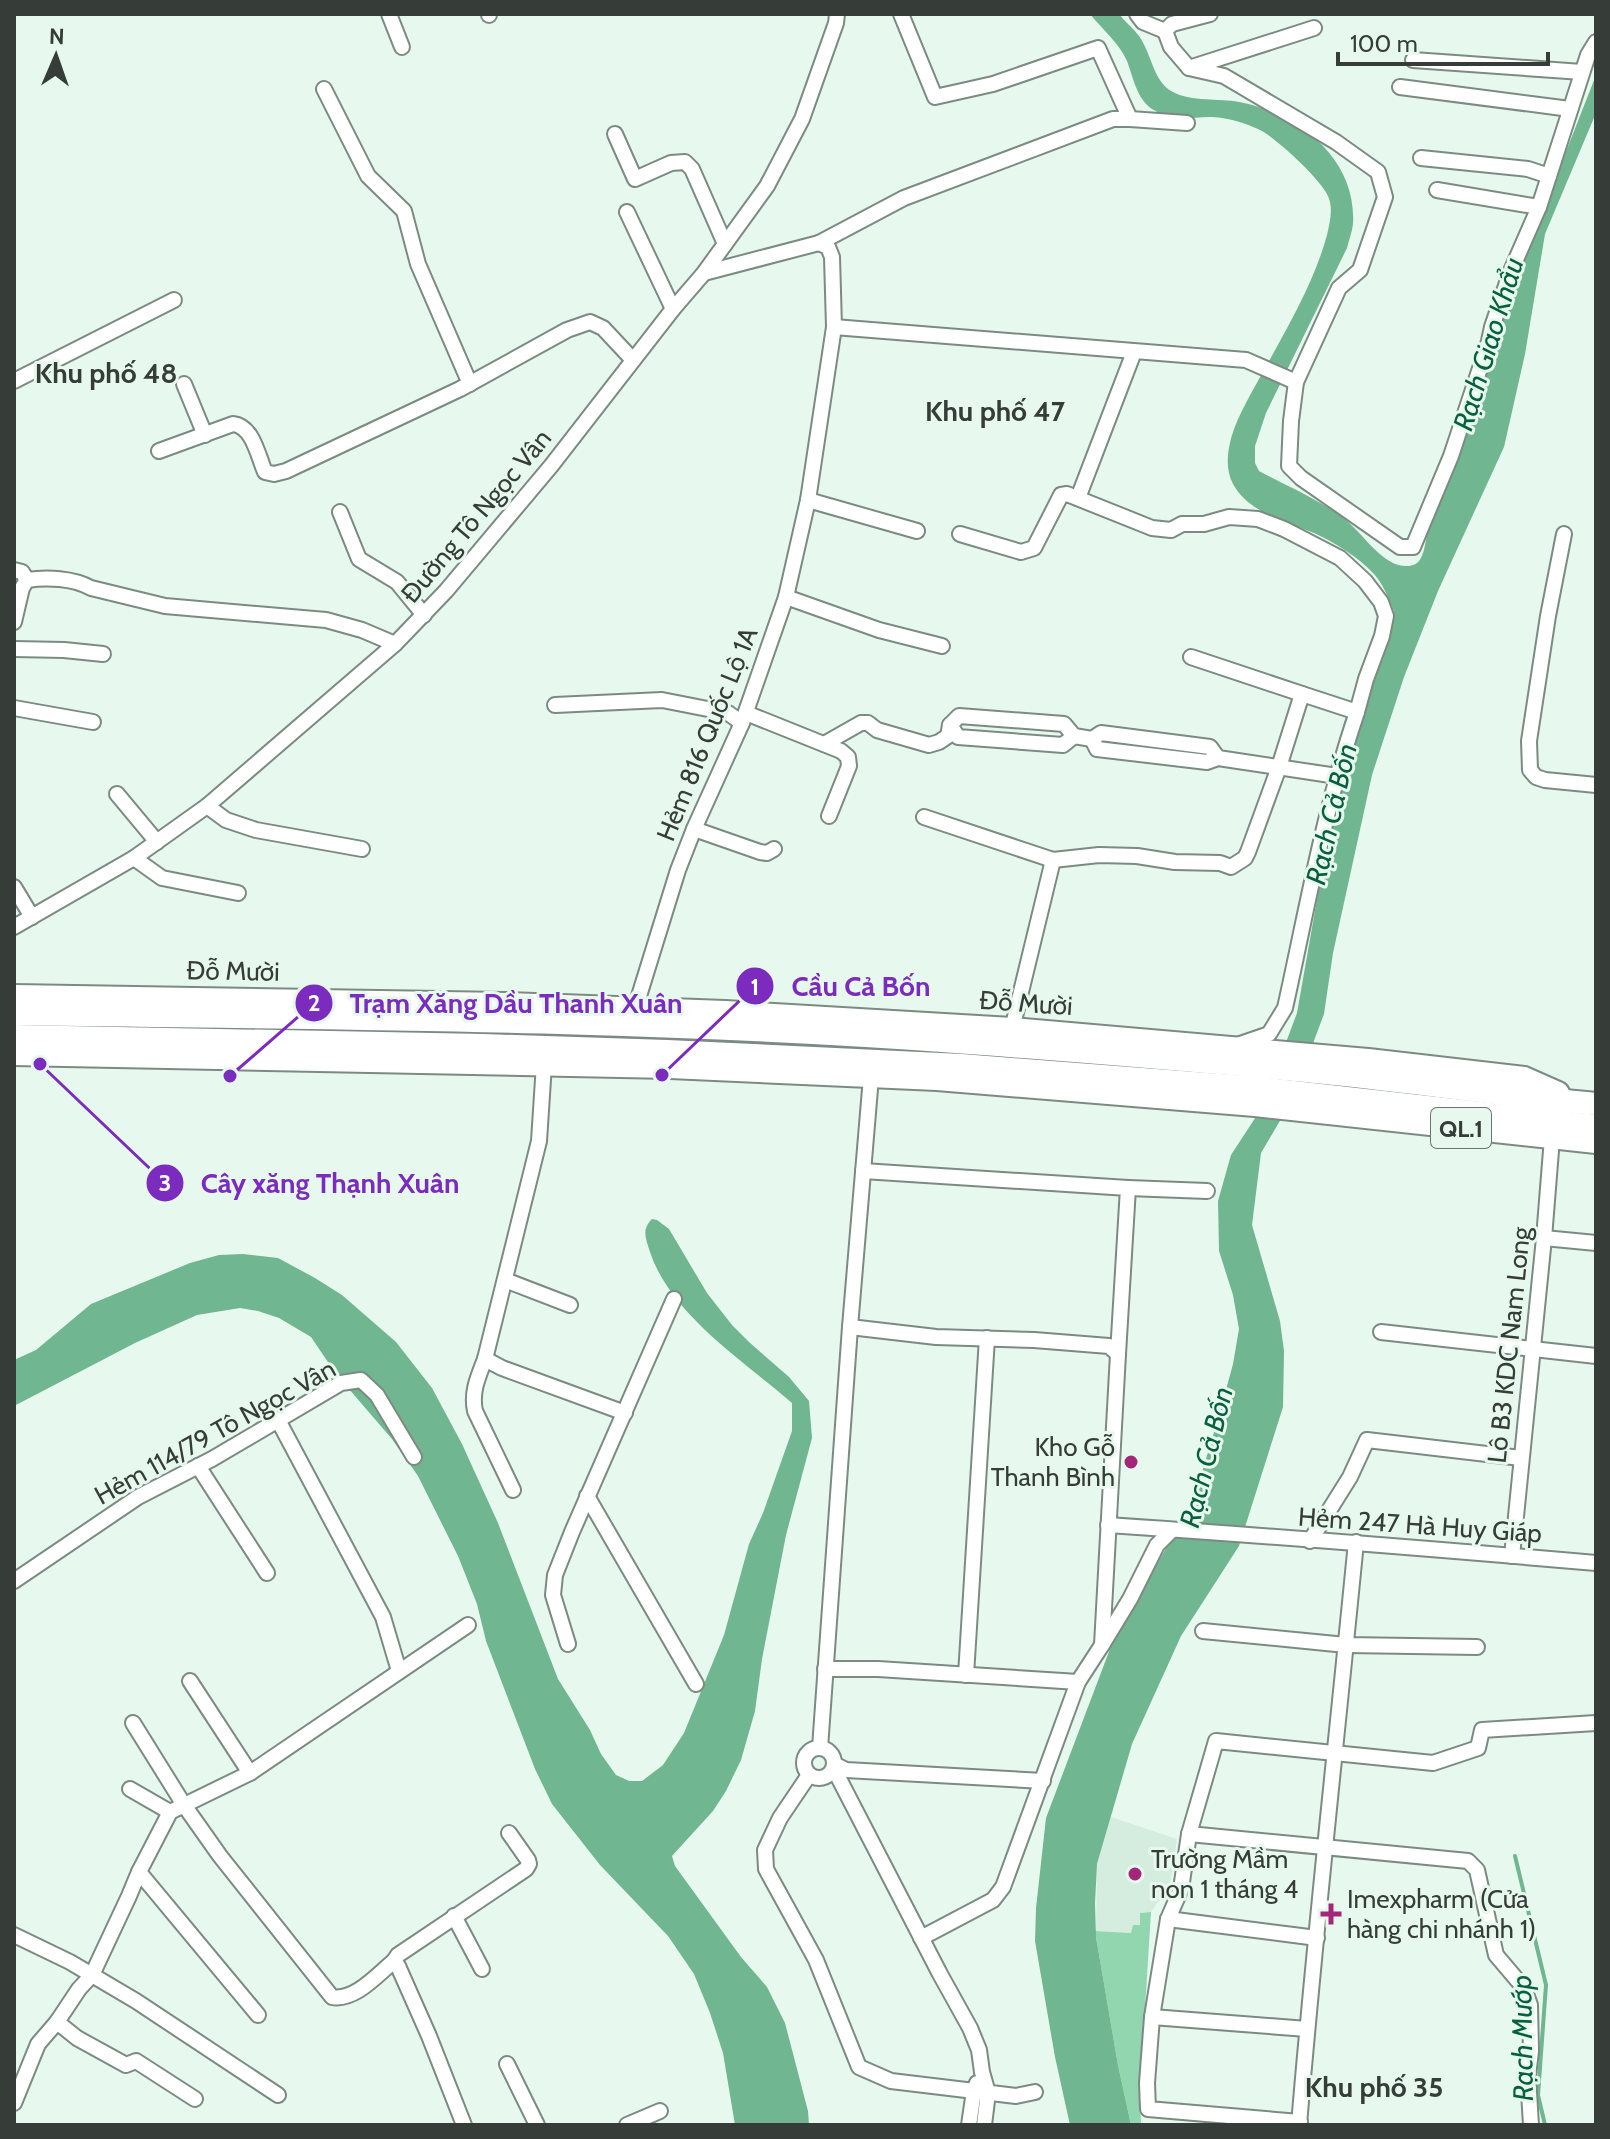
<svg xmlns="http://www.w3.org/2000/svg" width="1610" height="2139" viewBox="0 0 1610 2139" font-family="Cabin,sans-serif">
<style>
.built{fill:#d5eddf}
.green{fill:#92d6b0}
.water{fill:#70b690}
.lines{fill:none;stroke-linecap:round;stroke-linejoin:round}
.stream{stroke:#70b690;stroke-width:4}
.minor-casing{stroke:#7b8b82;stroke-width:18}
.highway-casing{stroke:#7b8b82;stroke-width:26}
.minor{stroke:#fff;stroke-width:14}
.highway{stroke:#fff;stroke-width:22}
.poi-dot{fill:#a42678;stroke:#e7f9ee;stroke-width:3}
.labels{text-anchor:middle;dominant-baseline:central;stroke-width:6;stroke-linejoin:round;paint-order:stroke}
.shield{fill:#e7f9ee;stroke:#6b756f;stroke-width:2}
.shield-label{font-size:24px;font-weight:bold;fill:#363d39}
.street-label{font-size:26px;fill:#363d39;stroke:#e7f9ee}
.poi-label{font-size:26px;fill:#363d39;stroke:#e7f9ee;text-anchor:start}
.water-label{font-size:28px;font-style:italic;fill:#065f3d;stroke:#e7f9ee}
.neighbourhood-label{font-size:28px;font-weight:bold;fill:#363d39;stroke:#e7f9ee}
.leader{fill:none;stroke:#7b2cbf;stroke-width:3}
.callout-dot{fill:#7b2cbf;stroke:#e7f9ee;stroke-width:3}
.mark-label{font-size:24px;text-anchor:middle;font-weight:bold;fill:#fff}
.callout-label{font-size:28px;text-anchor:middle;font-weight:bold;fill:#7b2cbf;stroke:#e7f9ee;stroke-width:6;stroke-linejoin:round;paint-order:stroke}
</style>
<rect width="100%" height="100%" fill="#e7f9ee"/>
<!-- built -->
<polygon class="built" points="1111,1817 1177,1839 1169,1891 1157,1903 1151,1912 1143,1912 1140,1925 1132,1933 1096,1931 1097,1864"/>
<!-- green -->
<polygon class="green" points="1151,1912 1140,2091 1141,2125 1131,2125 1118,2065 1095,1931 1131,1933 1133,1925 1140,1925 1140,1913"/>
<!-- water -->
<g class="water">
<path d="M1090,14H1119C1125,22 1133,28 1139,36C1152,54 1153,82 1173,92C1192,102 1219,98 1239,102C1299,113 1357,159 1353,224C1352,232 1349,240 1347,248L1266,413L1255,446V463L1259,471C1287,486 1316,498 1342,517C1360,530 1372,552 1393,563C1400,566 1410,568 1417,563C1425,557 1426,537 1428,528L1513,271L1551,190L1596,75V113L1545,234L1525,354L1504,447L1438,591L1404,677L1372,775L1333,953L1324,1014L1291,1102L1261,1153L1252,1225L1280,1321L1284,1351L1283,1407L1239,1546L1181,1636L1132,1744L1097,1864L1095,1903L1096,1937L1118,2065L1131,2125H1070L1055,2057L1035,1941L1036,1908L1046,1818L1113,1641L1169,1543L1196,1492L1218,1419L1233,1364L1239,1329L1233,1295L1219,1251L1218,1201L1231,1155L1261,1109L1297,1013L1322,871L1344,766L1366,692L1383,659L1388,629L1394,611C1389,599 1383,584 1374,574C1358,557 1336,543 1314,533C1287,522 1249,513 1233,484C1226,471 1227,456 1230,443C1235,420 1252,392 1263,372C1287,328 1314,283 1327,235C1330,221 1334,207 1327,194C1318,177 1279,141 1262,131C1250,125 1236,120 1222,118C1194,114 1180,126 1152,109C1137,99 1133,77 1127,61C1119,43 1103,30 1090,14Z"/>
<path d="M652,1219L657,1220L669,1229L707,1293L732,1325L749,1342L789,1377L809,1401L812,1438L786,1535L762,1659L755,1711L741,1760L726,1791L713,1811L672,1856L675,1866L741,1957L767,1987L785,2023L808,2111L809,2125H735L723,2053L710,2013L694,1974L668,1936L600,1865L552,1804L535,1769L486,1641L477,1604L458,1556L418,1476L392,1439L336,1374L311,1337L279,1318L258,1311L240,1308L197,1315L135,1343L14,1406V1360L36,1350L91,1304L190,1263L219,1255L243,1254L278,1258L315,1278L342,1295L396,1342L432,1388L462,1444L498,1523L558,1679L590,1730L601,1754L616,1775L629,1781H642L663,1765L684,1733L724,1635L749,1544L763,1513L792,1431V1403C744,1361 671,1315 650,1252C646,1239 641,1230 652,1219Z"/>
</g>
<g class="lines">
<!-- stream -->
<polyline class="stream" points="1515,1856 1546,1985 1538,2095 1545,2125"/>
<defs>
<g id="minor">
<polyline points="389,14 402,47"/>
<polyline points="489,14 489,15"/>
<polyline points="901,14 935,97 993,84 1098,48 1130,119"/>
<polyline points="1137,14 1143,22 1165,31"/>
<polyline points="1210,14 1172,24 1165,31 1171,47 1189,68 1224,76 1336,142 1378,172 1385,197 1360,270 1339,288 1296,382 1291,421 1289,466 1301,478 1400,547 1413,547 1451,456 1489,341 1492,327 1511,271 1539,207 1588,55 1596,42"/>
<polyline points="1413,60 1582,72"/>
<polyline points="1189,68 1314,28"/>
<polyline points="1400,87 1570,109"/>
<polyline points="324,89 368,176 404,211 418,264 470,384"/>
<polyline points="615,134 635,179 671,163 685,162 692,169 725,244"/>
<polyline points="1421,158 1528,169 1549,176"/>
<polyline points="1437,190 1539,207"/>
<polyline points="627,212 673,309"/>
<polyline points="704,273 819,243 904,198 1113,119 1130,119 1187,123"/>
<polyline points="834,327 1246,360 1296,382"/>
<polyline points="14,381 174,300"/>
<polyline points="184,384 205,435"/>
<path d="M159,451L233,424C253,426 258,456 265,472L274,474L286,471L460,389L567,330L590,322L603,328L633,360"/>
<polyline points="1078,498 1134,352"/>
<polyline points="808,500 917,531"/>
<polyline points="340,512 359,559 397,582 424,615"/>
<polyline points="1564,534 1548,616 1529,741 1530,770 1536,777 1545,780 1596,785"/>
<polyline points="14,570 22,572 27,580"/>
<polyline points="786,597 879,630 942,646"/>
<path d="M14,622L22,588L27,580C47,577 73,578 91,588L165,606L326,620L362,630L395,644"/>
<polyline points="14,649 64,650 103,654"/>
<polyline points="1191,657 1302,694"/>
<polyline points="555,705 662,700 728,713 742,723"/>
<polyline points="14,708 93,722"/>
<polyline points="746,713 841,751 848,757 849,766 829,816"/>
<polyline points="1074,736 1063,745 958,737 950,725 959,716 1064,724 1074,736 1092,739"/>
<polyline points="824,744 861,723 868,723 877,730 929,745 939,742 948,736 950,725"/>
<polyline points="1218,758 1210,747 1101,733 1092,739 1097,749 1207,762 1218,758 1337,776"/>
<polyline points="117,794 157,842"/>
<polyline points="207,806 226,820 256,830 362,849"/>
<polyline points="924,817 1053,860 1099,855 1137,856 1175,862 1220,863 1231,867 1245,858 1248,852 1279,767 1302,694 1357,712 1366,679 1382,636 1386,616 1381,602 1365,581 1340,558 1284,529 1258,519 1229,517 1204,524 1182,524 1171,530 1152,528 1067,494 1061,495 1058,501 1034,548 1021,552 960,534"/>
<polyline points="694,829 760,852 767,853 774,849"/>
<polyline points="134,858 162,878 238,893"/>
<polyline points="14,887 32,917"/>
<polyline points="14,927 134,858 207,806 395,644 446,591 551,466 673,309 704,273 767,186 802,119 836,23 837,14"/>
<polyline points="635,1009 678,870 694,829 742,723 786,597 808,500 834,327 832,257 828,247 819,243"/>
<polyline points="1012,1029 1053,860"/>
<path d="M1237,1045L1269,1034L1285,1008C1307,909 1324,809 1357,712"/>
<polyline points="863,1171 1128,1188 1118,1354"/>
<polyline points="1128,1188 1207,1191"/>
<polyline points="1544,1238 1596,1243"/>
<polyline points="505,1280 570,1305"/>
<polyline points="850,1327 936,1337 1034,1340 1109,1346 1118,1354 1102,1645"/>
<polyline points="1381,1332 1596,1356"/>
<polyline points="485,1359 502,1368 625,1413"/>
<polyline points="278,1420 383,1617 399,1671"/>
<polyline points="198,1466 267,1573"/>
<path d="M513,1490L475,1411C471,1392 478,1377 485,1359L539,1141L544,1064"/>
<polyline points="587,1496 696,1684"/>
<path d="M1108,1525C1271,1536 1433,1549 1596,1563"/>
<polyline points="1310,1541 1350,1477 1367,1440 1521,1458"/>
<polyline points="1512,1556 1544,1238 1552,1138"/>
<polyline points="14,1581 138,1497 212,1459 341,1383 361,1380 377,1395 414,1457"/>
<polyline points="1203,1631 1346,1645 1477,1647"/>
<polyline points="568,1644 553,1595 555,1575 572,1532 674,1299"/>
<polyline points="825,1669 878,1669 1078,1682"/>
<polyline points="966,1675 987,1338"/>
<polyline points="190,1681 250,1773"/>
<path d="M133,1723L184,1805L220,1856L332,1997C355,2001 377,1975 394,1961L398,1966L429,2036L464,2125"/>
<circle cx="819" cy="1763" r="15"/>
<polyline points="820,1748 850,1327 871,1077"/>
<polyline points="834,1764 846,1770 1043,1781"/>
<polyline points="834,1769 940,1974 970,2028 979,2050 982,2072 988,2093 984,2125"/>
<polyline points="809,1775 780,1818 765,1850 766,1869 816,1960 859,2067 891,2081 1016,2096 1035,2092"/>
<polyline points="130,1789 170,1812"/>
<polyline points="1189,1834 1468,1861 1477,1870 1496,1955 1524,1988 1530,2005 1531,2051 1528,2076 1531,2125"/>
<polyline points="139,1872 258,2015"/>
<polyline points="454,1916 482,1969"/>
<polyline points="1168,1919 1317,1938"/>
<polyline points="14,1935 70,1962 136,2001 278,2095"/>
<polyline points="921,1938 993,1900 1003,1887 1078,1682 1102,1645 1130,1599 1157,1545 1172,1530"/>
<polyline points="394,1961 398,1955 526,1869 529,1864 528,1860 509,1833"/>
<polyline points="1152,2017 1307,2029"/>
<polyline points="507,2064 537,2125"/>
<polyline points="195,2099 136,2061 126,2065 77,2038 57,2022 79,1989 92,1975 129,1896 139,1872 170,1812 250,1773 468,1625"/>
<polyline points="14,2103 38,2044 57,2022"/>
<polyline points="1300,2122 1148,2109 1147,2083 1152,2017 1168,1919 1181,1889 1189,1834 1216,1741 1433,1763 1478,1748 1482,1730 1596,1723"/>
<polyline points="627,2125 660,2111"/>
<polyline points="969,2125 974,2091 977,2083"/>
<path d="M1299,2125C1315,1931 1337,1737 1356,1542"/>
</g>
<g id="highway">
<polyline points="14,996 505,1004 725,1012 1012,1029 1368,1060 1524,1078 1558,1093"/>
<path d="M14,1014C332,1019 652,1019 970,1043C1091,1052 1213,1062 1335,1074C1422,1083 1509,1096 1596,1104"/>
<polyline points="14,1036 483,1045 667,1051 961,1065 1258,1088 1596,1126"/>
<polyline points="14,1054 670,1067 937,1079 1255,1105 1596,1142"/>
</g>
</defs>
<!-- minor casing -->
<use href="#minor" class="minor-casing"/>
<!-- highway casing -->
<use href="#highway" class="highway-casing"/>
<!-- minor -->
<use href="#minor" class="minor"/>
<!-- highway -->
<use href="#highway" class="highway"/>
</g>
<!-- markers -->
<g class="poi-dot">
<circle cx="1131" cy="1462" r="8"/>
<circle cx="1135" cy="1874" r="8"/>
<path d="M1327 1902h8v8h8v8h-8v8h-8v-8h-8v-8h8z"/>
</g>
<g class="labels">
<!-- shield labels -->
<rect class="shield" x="1431" y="1108" width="60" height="40" rx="6"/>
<g class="shield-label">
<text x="1461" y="1128">QL.1</text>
</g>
<!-- street labels -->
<g class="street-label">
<text transform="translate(476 516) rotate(-50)">Đường Tô Ngọc Vân</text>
<text transform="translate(707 734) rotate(-68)">Hẻm 816 Quốc Lộ 1A</text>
<text transform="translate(233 971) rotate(1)">Đỗ Mười</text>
<text transform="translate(1026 1003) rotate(4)">Đỗ Mười</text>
<text transform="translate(1509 1345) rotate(-84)">Lô B3 KDC Nam Long</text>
<text transform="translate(215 1432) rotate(-29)">Hẻm 114/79 Tô Ngọc Vân</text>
<text transform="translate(1420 1525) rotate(4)">Hẻm 247 Hà Huy Giáp</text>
</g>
<!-- poi labels -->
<g class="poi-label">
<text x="1115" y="1447" text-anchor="end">Kho Gỗ<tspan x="1115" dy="30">Thanh Bình</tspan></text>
<text x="1151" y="1859">Trường Mầm<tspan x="1151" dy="30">non 1 tháng 4</tspan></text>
<text x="1347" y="1899">Imexpharm (Cửa<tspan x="1347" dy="30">hàng chi nhánh 1)</tspan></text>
</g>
<!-- water labels -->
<g class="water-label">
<text transform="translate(1488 344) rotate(-73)">Rạch Giao Khẩu</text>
<text transform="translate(1331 814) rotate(-77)">Rạch Cả Bốn</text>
<text transform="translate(1206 1457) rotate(-76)">Rạch Cả Bốn</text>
<text transform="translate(1522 2038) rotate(-91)">Rạch Mướp</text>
</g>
<!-- neighbourhood labels -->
<g class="neighbourhood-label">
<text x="106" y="373">Khu phố 48</text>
<text x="995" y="411">Khu phố 47</text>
<text x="1374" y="2087">Khu phố 35</text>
</g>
</g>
<!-- callouts -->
<path class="leader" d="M662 1075L755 986M230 1076L314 1003M40 1064L165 1183"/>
<g class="callout-dot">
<circle cx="662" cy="1075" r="8"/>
<circle cx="230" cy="1076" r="8"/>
<circle cx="40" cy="1064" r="8"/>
<circle cx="755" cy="986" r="20"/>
<circle cx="314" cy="1003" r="20"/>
<circle cx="165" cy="1183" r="20"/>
</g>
<g class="mark-label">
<text x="755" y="995">1</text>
<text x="314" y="1011">2</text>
<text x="165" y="1191">3</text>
</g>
<g class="callout-label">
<text x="861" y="996">Cầu Cả Bốn</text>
<text x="516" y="1013">Trạm Xăng Dầu Thanh Xuân</text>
<text x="330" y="1193">Cây xăng Thạnh Xuân</text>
</g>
<!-- border -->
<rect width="1610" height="2139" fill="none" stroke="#363d39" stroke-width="32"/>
<!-- north arrow -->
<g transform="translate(56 56) rotate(2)" stroke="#e7f9ee" stroke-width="6" paint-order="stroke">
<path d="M0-6L14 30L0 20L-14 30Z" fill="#363d39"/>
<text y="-12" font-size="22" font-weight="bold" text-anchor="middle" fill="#363d39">N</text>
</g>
<!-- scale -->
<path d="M1338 52v12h210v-12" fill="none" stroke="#363d39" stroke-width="4"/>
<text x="1350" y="52" font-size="24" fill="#363d39" stroke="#e7f9ee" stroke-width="6" paint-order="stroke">100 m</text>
</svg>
